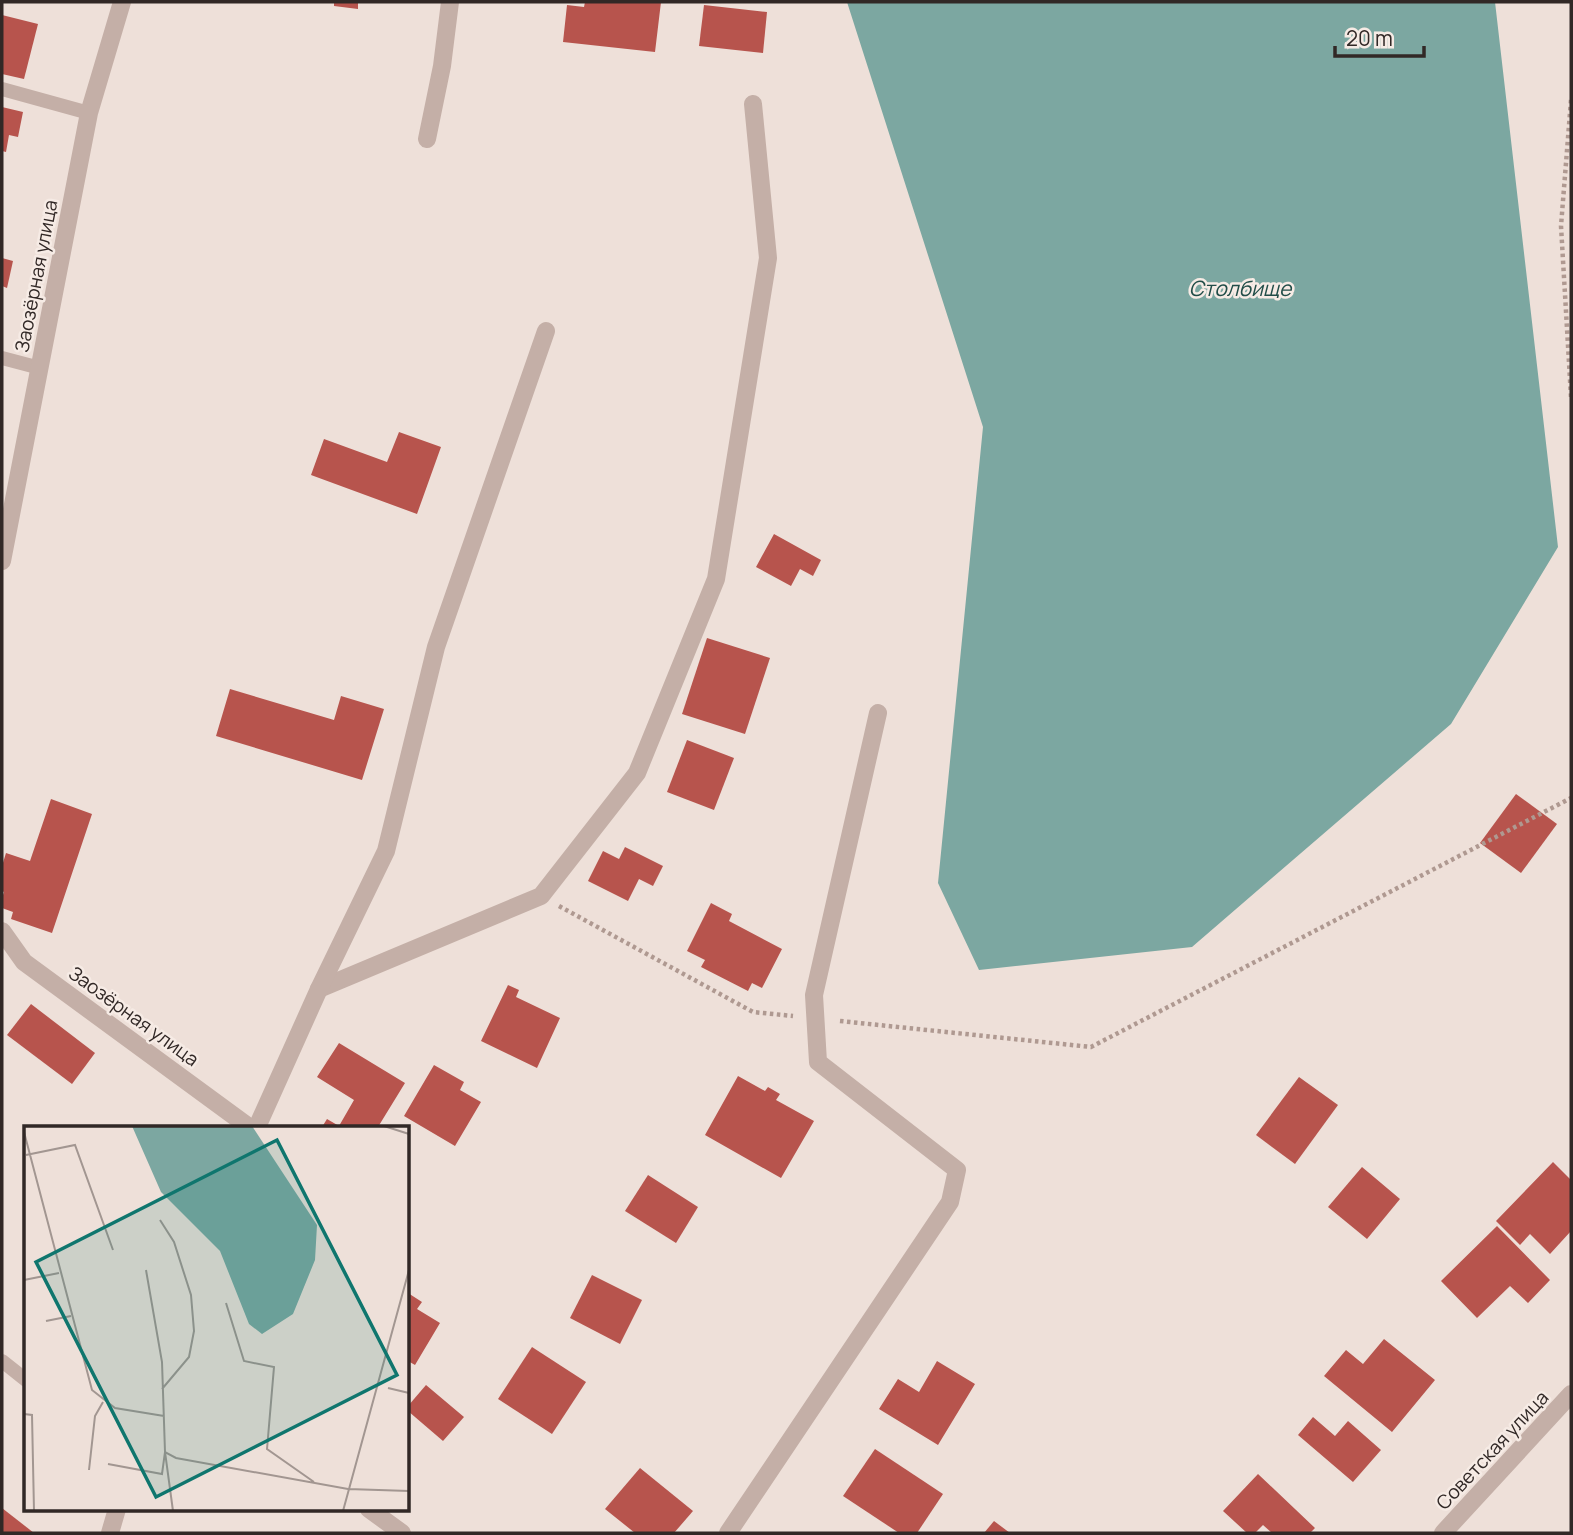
<svg xmlns="http://www.w3.org/2000/svg" width="1573" height="1535" viewBox="0 0 1573 1535" font-family="Manrope,sans-serif">
<style>
.water{fill:#7ca7a1}
.building{fill:#b7544d}
.lines{fill:none;stroke-linecap:round;stroke-linejoin:round}
.path{stroke:#af9991;stroke-width:4.5;stroke-dasharray:3.5 3.5;stroke-linecap:butt}
.service{stroke:#c4afa7;stroke-width:14}
.minor{stroke:#c4afa7;stroke-width:18}
.tertiary{stroke:#c4afa7;stroke-width:18}
.labels{text-anchor:middle;dominant-baseline:central;stroke-width:5;stroke-linejoin:round;paint-order:stroke}
.street-label{font-size:19px;fill:#312826;stroke:#f6ebe5}
.water-label{font-size:21px;font-style:italic;fill:#214d48;stroke:#f6ebe5}
.inset-road{fill:none;stroke:#a29691;stroke-width:2}
.view{fill:#0f766e;fill-opacity:0.15;stroke:#0f766e;stroke-width:3.5}
.inset-edge{fill:none;stroke:#312826;stroke-width:3.5}
</style>
<rect width="100%" height="100%" fill="#eee0d9"/>
<!-- water -->
<polygon class="water" points="847,2 1495,2 1558,547 1451,724 1192,947 979,970 938,883 983,427"/>
<!-- building -->
<g class="building">
<polygon points="334,2 358,2 358,9 334,6"/>
<polygon points="585,2 661,2 655,52 563,42 567,5 584,7"/>
<polygon points="704,5 767,12 763,53 699,46"/>
<polygon points="2,15 38,24 24,79 2,74"/>
<polygon points="2,107 23,112 18,137 9,135 6,152 2,151"/>
<polygon points="2,258 13,261 7,288 2,286"/>
<polygon points="399,432 441,447 417,514 311,475 324,439 387,462"/>
<polygon points="774,534 821,560 813,576 800,569 791,586 756,567"/>
<polygon points="707,638 770,658 745,734 682,714"/>
<polygon points="230,689 334,720 341,696 384,709 362,780 216,736"/>
<polygon points="687,740 734,758 714,810 667,792"/>
<polygon points="1516,794 1557,824 1521,873 1480,843"/>
<polygon points="51,799 92,814 52,933 11,919 13,912 2,908 2,898 4,892 2,891 2,866 6,853 30,861"/>
<polygon points="625,847 663,866 653,886 639,879 628,901 588,881 603,851 619,859"/>
<polygon points="711,903 732,914 729,921 782,949 762,988 752,983 748,991 701,967 705,960 687,951"/>
<polygon points="508,985 519,990 516,997 560,1018 537,1068 481,1041"/>
<polygon points="31,1004 95,1053 72,1084 7,1035"/>
<polygon points="339,1043 405,1083 378,1127 322,1127 327,1119 339,1126 354,1100 317,1077"/>
<polygon points="434,1065 464,1082 460,1090 481,1102 455,1146 404,1116"/>
<polygon points="738,1076 765,1091 768,1087 780,1094 776,1100 814,1121 781,1178 705,1135"/>
<polygon points="1299,1077 1338,1105 1295,1164 1256,1135"/>
<polygon points="1553,1162 1571,1180 1571,1231 1550,1254 1530,1234 1520,1245 1496,1221"/>
<polygon points="1362,1167 1400,1199 1367,1239 1328,1207"/>
<polygon points="648,1175 698,1207 676,1243 625,1211"/>
<polygon points="1497,1226 1550,1280 1528,1303 1510,1286 1477,1318 1441,1281"/>
<polygon points="592,1275 642,1300 620,1344 570,1318"/>
<polygon points="408,1293 422,1302 417,1309 440,1323 415,1365 408,1361"/>
<polygon points="1384,1339 1435,1380 1392,1432 1324,1376 1346,1350 1363,1364"/>
<polygon points="532,1347 586,1382 552,1434 498,1399"/>
<polygon points="937,1361 975,1384 938,1445 879,1409 898,1379 919,1392"/>
<polygon points="426,1385 464,1417 443,1441 408,1411 408,1406"/>
<polygon points="1313,1417 1335,1436 1348,1421 1381,1450 1353,1482 1298,1435"/>
<polygon points="875,1449 943,1494 917,1533 899,1533 843,1496"/>
<polygon points="640,1468 693,1511 674,1533 635,1533 605,1509"/>
<polygon points="1258,1474 1315,1528 1310,1533 1272,1533 1263,1525 1255,1533 1247,1533 1223,1511"/>
<polygon points="2,1508 34,1533 2,1533"/>
<polygon points="994,1521 1010,1533 984,1533"/>
</g>
<g class="lines">
<!-- path -->
<g class="path">
<polyline points="1571,100 1561,226 1571,397"/>
<polyline points="559,906 753,1012 793,1016"/>
<polyline points="840,1021 1091,1047 1571,798"/>
</g>
<!-- service -->
<g class="service">
<polyline points="2,89 89,113"/>
<polyline points="2,358 40,368"/>
<polyline points="2,1361 26,1380"/>
</g>
<!-- minor -->
<g class="minor">
<polyline points="427,139 442,66 450,2"/>
<polyline points="2,561 89,113 122,2"/>
<polyline points="2,931 24,962 249,1127"/>
<polyline points="319,989 541,896 637,773 716,579 768,258 753,104"/>
<polyline points="257,1127 319,989 386,851 436,647 546,331"/>
<polyline points="369,1509 402,1533"/>
<polyline points="110,1533 117,1509"/>
<polyline points="728,1533 950,1202 957,1170 818,1062 814,995 878,713"/>
</g>
<!-- tertiary -->
<polyline class="tertiary" points="1443,1533 1571,1394"/>
</g>
<g class="labels">
<!-- street labels -->
<g class="street-label">
<text transform="translate(36 276) rotate(-79)">Заозёрная улица</text>
<text transform="translate(134 1016) rotate(36)">Заозёрная улица</text>
<text transform="translate(1492 1450) rotate(-47)">Советская улица</text>
</g>
<!-- water labels -->
<g class="water-label">
<text x="1240" y="288">Столбище</text>
</g>
</g>
<!-- overview -->
<g transform="translate(24 1126)">
<rect width="385" height="385" fill="#eee0d9"/>
<path d="M108,0H228L293,99L291,134L269,188L238,208L225,198L196,125L137,66Z" fill="#7ca7a1"/>
<path class="inset-road" d="M360,0L385,8M0,6L68,264L91,282L140,290M2,29L51,19L89,124M136,94L150,116L167,169L170,205L165,231L138,263M122,144L138,236L141,326L149,385M0,154L35,147M202,177L220,235L250,241L243,323L290,356M22,195L47,190M364,262L385,267M0,288L8,289L10,385M84,338L138,348L141,326L152,332L324,363L385,365M65,344L71,290L79,276M319,385L385,144"/>
<path class="view" d="M253,14L373,249L132,371L12,136Z"/>
<rect width="385" height="385" class="inset-edge"/>
</g>
<!-- border -->
<rect width="1573" height="1535" fill="none" stroke="#312826" stroke-width="7"/>
<!-- scale -->
<path d="M1335 46v10h89v-10" fill="none" stroke="#312826" stroke-width="3.5"/>
<text x="1346" y="46" font-size="21" fill="#312826" stroke="#f6ebe5" stroke-width="5" paint-order="stroke">20 m</text>
</svg>
